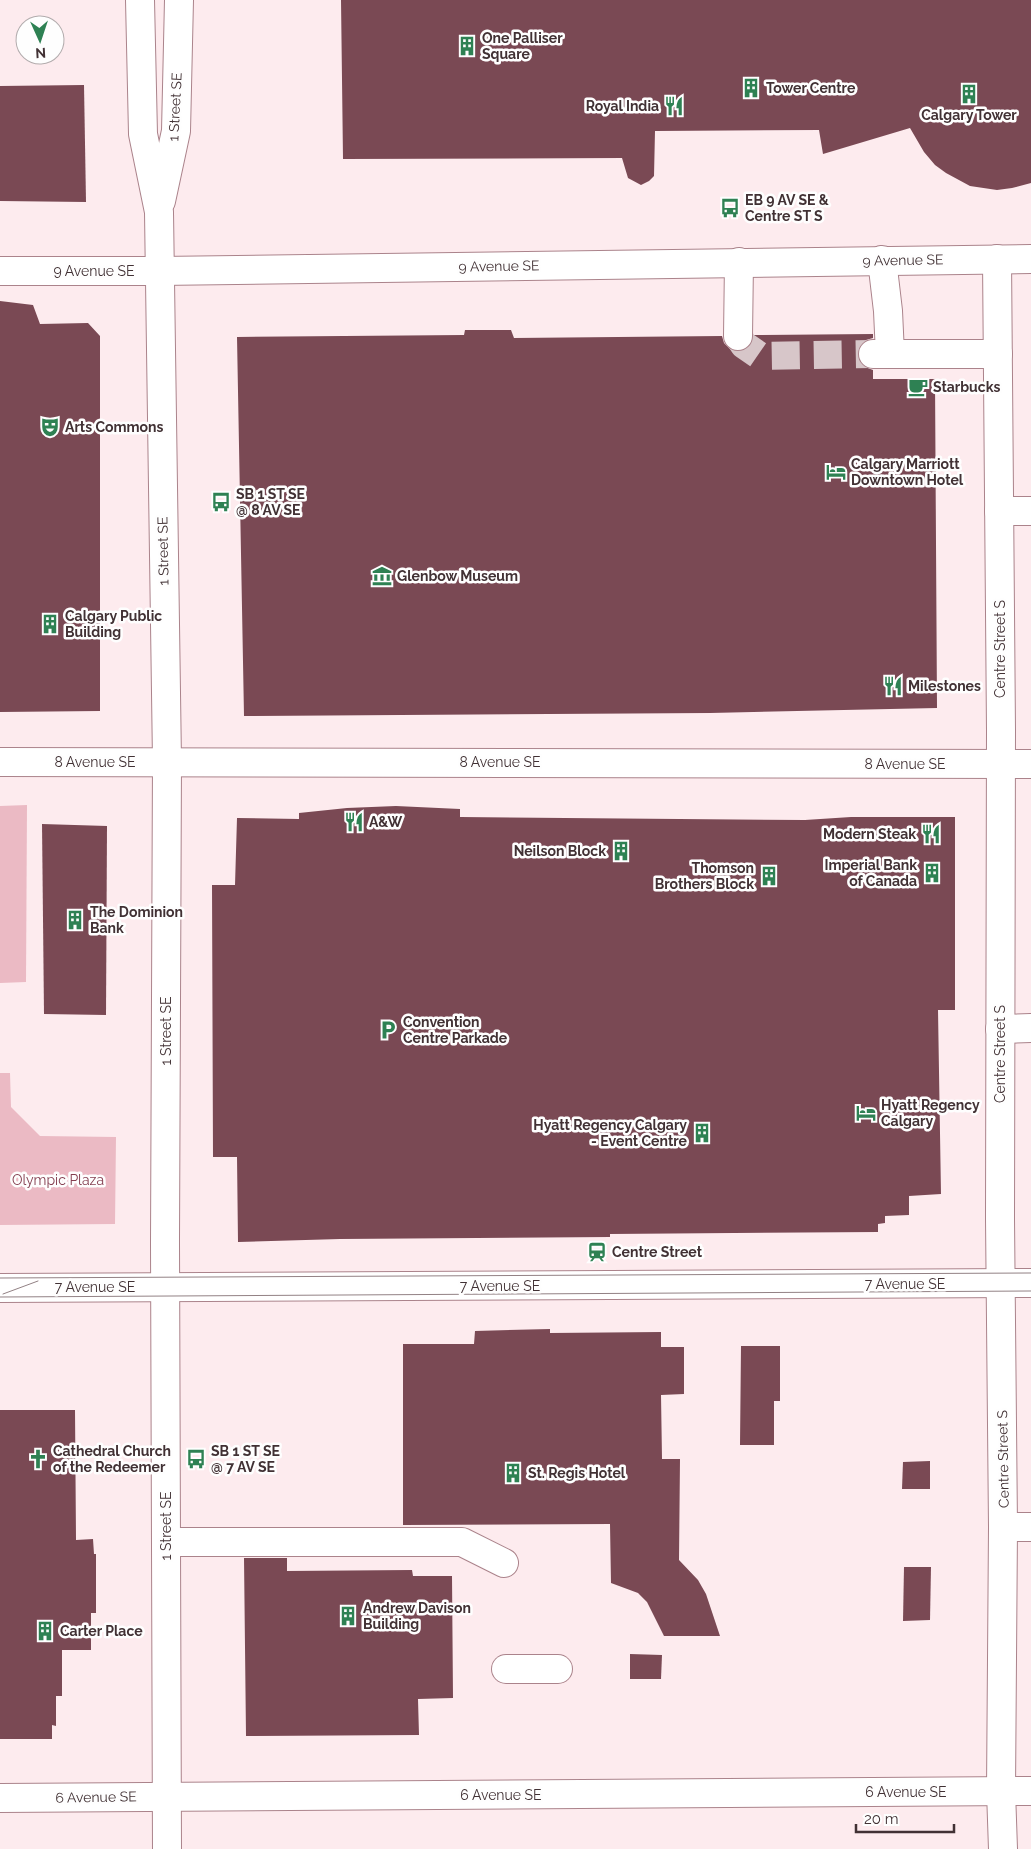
<svg xmlns="http://www.w3.org/2000/svg" width="1031" height="1849" viewBox="0 0 1031 1849" font-family="Raleway,sans-serif">
<style>
.green{fill:#ebbac4}
.building{fill:#7a4954}
.lines{fill:none;stroke-linecap:round;stroke-linejoin:round}
.minor-tunnel{stroke:#d7c6c9;stroke-width:28;stroke-dasharray:28 14;stroke-linecap:butt}
.minor-casing{stroke:#ab838b;stroke-width:30}
.major-casing{stroke:#ab838b;stroke-width:30}
.minor{stroke:#fff;stroke-width:28}
.major{stroke:#fff;stroke-width:28}
.tram{stroke:#928184;stroke-width:1}
.labels{text-anchor:middle;dominant-baseline:central;stroke-width:5;stroke-linejoin:round;paint-order:stroke}
.poi-label{font-size:14px;font-weight:bold;fill:#413134;stroke:#fefefe;text-anchor:start}
.street-label{font-size:14px;fill:#413134;stroke:#fefefe}
.park-label{font-size:14px;fill:#843e50;stroke:#fefefe}
</style>
<rect width="100%" height="100%" fill="#fdebee"/>
<!-- green -->
<g class="green">
<polygon points="27,805 26,982 0,983 0,806"/>
<polygon points="0,1073 10,1073 11,1107 40,1136 116,1137 115,1224 0,1225"/>
</g>
<!-- building -->
<g class="building">
<polygon points="341,0 1031,0 1031,183 1012,188 997,190 970,186 946,173 935,165 924,152 910,128 823,154 819,130 655,131 654,176 649,181 641,185 628,178 622,158 343,159"/>
<polygon points="84,85 86,202 0,201 0,86"/>
<polygon points="0,301 33,305 40,324 88,323 100,336 100,711 0,712"/>
<polygon points="465,330 511,330 514,338 722,336 724,343 730,349 738,352 746,349 751,344 754,335 873,334 873,338 866,340 860,346 857,354 859,361 865,367 873,370 873,379 935,379 937,708 710,713 244,716 237,337 464,335"/>
<polygon points="396,806 460,809 460,817 805,820 851,817 955,817 955,1010 938,1010 941,1194 909,1196 909,1215 885,1216 885,1223 878,1224 878,1232 610,1234 610,1237 340,1239 238,1242 237,1157 213,1157 212,885 235,885 237,818 299,819 299,813 347,808"/>
<polygon points="42,824 107,826 106,1015 44,1014"/>
<polygon points="550,1329 550,1333 661,1332 661,1347 684,1347 684,1394 661,1395 662,1459 680,1459 679,1560 698,1580 706,1594 720,1636 664,1636 647,1602 638,1593 611,1583 610,1524 403,1525 403,1344 474,1344 475,1331"/>
<polygon points="741,1346 780,1346 780,1401 774,1401 774,1445 740,1445"/>
<polygon points="0,1410 75,1410 76,1540 93,1539 94,1554 96,1554 96,1613 91,1613 91,1650 62,1650 62,1696 56,1696 56,1726 52,1725 52,1739 0,1739"/>
<polygon points="930,1461 930,1489 902,1489 903,1462"/>
<polygon points="244,1558 287,1558 287,1571 412,1570 413,1576 452,1576 453,1698 418,1699 419,1735 246,1736"/>
<polygon points="904,1567 931,1567 930,1620 903,1621"/>
<polygon points="630,1654 662,1655 661,1679 630,1679"/>
</g>
<g class="lines">
<!-- minor-tunnel -->
<polyline class="minor-tunnel" points="738,336 744,345 760,356 873,354"/>
<defs>
<g id="minor">
<polyline points="997,259 1001,730 1000,1219 1003,1527 1001,1791 1003,1849"/>
<polyline points="738,336 739,262"/>
<polyline points="873,354 890,354 888,311 882,260"/>
<polyline points="890,354 998,354"/>
<polyline points="999,511 1031,511"/>
<polyline points="0,762 1031,764"/>
<polyline points="1000,1029 1031,1028"/>
<polyline points="0,1288 1031,1283"/>
<polyline points="1003,1527 1031,1527"/>
<polyline points="166,1542 462,1542 504,1563"/>
<polyline points="506,1669 558,1669"/>
</g>
<g id="major">
<polyline points="140,0 143,134 159,212 167,761 165,1242 167,1849"/>
<polyline points="161,201 176,131 179,0"/>
<polyline points="0,271 159,271 1031,259"/>
<polyline points="0,1798 1031,1791"/>
</g>
</defs>
<!-- minor casing -->
<use href="#minor" class="minor-casing"/>
<!-- major casing -->
<use href="#major" class="major-casing"/>
<!-- minor -->
<use href="#minor" class="minor"/>
<!-- major -->
<use href="#major" class="major"/>
<!-- tram -->
<g class="tram">
<polyline points="0,1278 1031,1273"/>
<polyline points="3,1294 38,1281"/>
<polyline points="0,1297 1031,1291"/>
</g>
</g>
<!-- icons -->
<defs>
<symbol id="building-bare" viewBox="-9 -9 18 18"><path d="M-4-6H4V6H1V3H-1V6H-4ZM-2.5-4.3h1.7v1.8h-1.7ZM.8-4.3h1.7v1.8H.8ZM-2.5-1h1.7V.8h-1.7ZM.8-1h1.7V.8H.8Z" fill="#2e8153" stroke="#fefefe" stroke-width="2.5" paint-order="stroke"/></symbol>
<symbol id="restaurant-bare" viewBox="-9 -9 18 18"><path d="M-5-6h1v4h1v-4h1v4h1v-4h1v5L-1.5 .5V6h-2V.5L-5-1ZM5-6V6H3V1.5H1.5Q1.5-4 5-6Z" fill="#2e8153" stroke="#fefefe" stroke-width="2.5" paint-order="stroke"/></symbol>
<symbol id="bus-bare" viewBox="-9 -9 18 18"><path d="M-5-6H5V4H4V6H2V4H-2V6H-4V4H-5ZM-3.5-4V0h7V-4ZM-3.5 1.2v1.5H-2V1.2ZM2 1.2v1.5H3.5V1.2Z" fill="#2e8153" stroke="#fefefe" stroke-width="2.5" paint-order="stroke"/></symbol>
<symbol id="cafe-bare" viewBox="-9 -9 18 18"><path d="M-5.5-4.5H6V0H3Q3 3.5 0 3.5H-2.5Q-5.5 3.5-5.5 0ZM3-3.2v2h1.7v-2ZM-6 4.5H4V6H-6Z" fill="#2e8153" stroke="#fefefe" stroke-width="2.5" paint-order="stroke"/></symbol>
<symbol id="theatre-bare" viewBox="-9 -9 18 18"><path d="M-5-5.5Q0-4 5-5.5V0Q5 5 0 6Q-5 5-5 0ZM-3.3-2.5H-1v1.5H-3.3ZM1-2.5H3.3v1.5H1ZM-2.8 1Q0 5.5 2.8 1Z" fill="#2e8153" stroke="#fefefe" stroke-width="2.5" paint-order="stroke"/></symbol>
<symbol id="hotel-bare" viewBox="-9 -9 18 18"><path d="M-6-4.5h1.5V1H6V5H4.5V3h-9V5H-6ZM-4 0a1.8 1.8 0 1 1 3.6 0ZM.5 0V-2.5h3Q6-2.5 6 0Z" fill="#2e8153" stroke="#fefefe" stroke-width="2.5" paint-order="stroke"/></symbol>
<symbol id="museum-bare" viewBox="-9 -9 18 18"><path d="M0-6L6-3V-2H-6V-3ZM-5-1h2V3h-2ZM-1-1h2V3h-2ZM3-1h2V3H3ZM-6 4H6V6H-6Z" fill="#2e8153" stroke="#fefefe" stroke-width="2.5" paint-order="stroke"/></symbol>
<symbol id="parking-bare" viewBox="-9 -9 18 18"><path d="M-3.5-5.5H1a3.5 3.5 0 0 1 0 7H-1V5.5H-3.5ZM-1-3.4V-.6H.8a1.4 1.4 0 0 0 0-2.8Z" fill="#2e8153" stroke="#fefefe" stroke-width="2.5" paint-order="stroke"/></symbol>
<symbol id="station-bare" viewBox="-9 -9 18 18"><path d="M-3-6H3Q5-6 5-4V2Q5 4 3 4L4.5 6H3L1.5 4h-3L-3 6H-4.5L-3 4Q-5 4-5 2V-4Q-5-6-3-6ZM-3.5-4v3h7v-3ZM-3.5 1v1.5H-2V1ZM2 1v1.5H3.5V1Z" fill="#2e8153" stroke="#fefefe" stroke-width="2.5" paint-order="stroke"/></symbol>
<symbol id="church-bare" viewBox="-9 -9 18 18"><path d="M-1.2-6h2.4v3.5h3.3v2.4h-3.3V6h-2.4V-.1h-3.3v-2.4h3.3Z" fill="#2e8153" stroke="#fefefe" stroke-width="2.5" paint-order="stroke"/></symbol>
</defs>
<g fill-rule="evenodd">
<use href="#building-bare" x="453" y="32" width="28" height="28"/>
<use href="#building-bare" x="737" y="74" width="28" height="28"/>
<use href="#building-bare" x="955" y="80" width="28" height="28"/>
<use href="#restaurant-bare" x="660" y="92" width="28" height="28"/>
<use href="#bus-bare" x="716" y="194" width="28" height="28"/>
<use href="#cafe-bare" x="904" y="373" width="28" height="28"/>
<use href="#theatre-bare" x="36" y="413" width="28" height="28"/>
<use href="#hotel-bare" x="822" y="458" width="28" height="28"/>
<use href="#bus-bare" x="207" y="488" width="28" height="28"/>
<use href="#museum-bare" x="368" y="562" width="28" height="28"/>
<use href="#building-bare" x="36" y="610" width="28" height="28"/>
<use href="#restaurant-bare" x="879" y="672" width="28" height="28"/>
<use href="#restaurant-bare" x="340" y="808" width="28" height="28"/>
<use href="#restaurant-bare" x="917" y="820" width="28" height="28"/>
<use href="#building-bare" x="607" y="837" width="28" height="28"/>
<use href="#building-bare" x="918" y="859" width="28" height="28"/>
<use href="#building-bare" x="755" y="862" width="28" height="28"/>
<use href="#building-bare" x="61" y="906" width="28" height="28"/>
<use href="#parking-bare" x="374" y="1016" width="28" height="28"/>
<use href="#hotel-bare" x="852" y="1099" width="28" height="28"/>
<use href="#building-bare" x="688" y="1119" width="28" height="28"/>
<use href="#station-bare" x="583" y="1238" width="28" height="28"/>
<use href="#church-bare" x="24" y="1445" width="28" height="28"/>
<use href="#bus-bare" x="182" y="1445" width="28" height="28"/>
<use href="#building-bare" x="499" y="1459" width="28" height="28"/>
<use href="#building-bare" x="334" y="1602" width="28" height="28"/>
<use href="#building-bare" x="31" y="1617" width="28" height="28"/>
</g>
<g class="labels">
<!-- poi labels -->
<g class="poi-label">
<text x="482" y="38">One Palliser<tspan x="482" dy="16">Square</tspan></text>
<text x="766" y="88">Tower Centre</text>
<text x="659" y="106" text-anchor="end">Royal India</text>
<text x="969" y="115" text-anchor="middle">Calgary Tower</text>
<text x="745" y="200">EB 9 AV SE &amp;<tspan x="745" dy="16">Centre ST S</tspan></text>
<text x="933" y="387">Starbucks</text>
<text x="65" y="427">Arts Commons</text>
<text x="851" y="464">Calgary Marriott<tspan x="851" dy="16">Downtown Hotel</tspan></text>
<text x="236" y="494">SB 1 ST SE<tspan x="236" dy="16">@ 8 AV SE</tspan></text>
<text x="397" y="576">Glenbow Museum</text>
<text x="65" y="616">Calgary Public<tspan x="65" dy="16">Building</tspan></text>
<text x="908" y="686">Milestones</text>
<text x="369" y="822">A&amp;W</text>
<text x="916" y="834" text-anchor="end">Modern Steak</text>
<text x="606" y="851" text-anchor="end">Neilson Block</text>
<text x="917" y="865" text-anchor="end">Imperial Bank<tspan x="917" dy="16">of Canada</tspan></text>
<text x="754" y="868" text-anchor="end">Thomson<tspan x="754" dy="16">Brothers Block</tspan></text>
<text x="90" y="912">The Dominion<tspan x="90" dy="16">Bank</tspan></text>
<text x="403" y="1022">Convention<tspan x="403" dy="16">Centre Parkade</tspan></text>
<text x="881" y="1105">Hyatt Regency<tspan x="881" dy="16">Calgary</tspan></text>
<text x="687" y="1125" text-anchor="end">Hyatt Regency Calgary<tspan x="687" dy="16">- Event Centre</tspan></text>
<text x="612" y="1252">Centre Street</text>
<text x="53" y="1451">Cathedral Church<tspan x="53" dy="16">of the Redeemer</tspan></text>
<text x="211" y="1451">SB 1 ST SE<tspan x="211" dy="16">@ 7 AV SE</tspan></text>
<text x="528" y="1473">St. Regis Hotel</text>
<text x="363" y="1608">Andrew Davison<tspan x="363" dy="16">Building</tspan></text>
<text x="60" y="1631">Carter Place</text>
</g>
<!-- street labels -->
<g class="street-label">
<text transform="translate(175 107) rotate(-87)">1 Street SE</text>
<text transform="translate(903 260) rotate(-1)">9 Avenue SE</text>
<text transform="translate(499 266) rotate(-1)">9 Avenue SE</text>
<text x="94" y="271">9 Avenue SE</text>
<text transform="translate(163 551) rotate(-91)">1 Street SE</text>
<text transform="translate(1000 649) rotate(-90)">Centre Street S</text>
<text x="95" y="762">8 Avenue SE</text>
<text x="500" y="762">8 Avenue SE</text>
<text x="905" y="764">8 Avenue SE</text>
<text transform="translate(166 1031) rotate(-90)">1 Street SE</text>
<text transform="translate(1000 1054) rotate(-90)">Centre Street S</text>
<text x="905" y="1284">7 Avenue SE</text>
<text x="500" y="1286">7 Avenue SE</text>
<text x="95" y="1287">7 Avenue SE</text>
<text transform="translate(1003 1459) rotate(-91)">Centre Street S</text>
<text transform="translate(166 1526) rotate(-90)">1 Street SE</text>
<text x="906" y="1792">6 Avenue SE</text>
<text x="501" y="1795">6 Avenue SE</text>
<text transform="translate(96 1797) rotate(-1)">6 Avenue SE</text>
</g>
<!-- park labels -->
<g class="park-label">
<text x="58" y="1180">Olympic Plaza</text>
</g>
</g>
<!-- north arrow -->
<g transform="translate(40 40) rotate(177)"><circle r="24" fill="#fefefe" stroke="#b2acad"/>
<path d="M0-4L9 19L0 12L-9 19Z" fill="#2e8153"/>
<text y="-8" font-size="14" font-weight="bold" text-anchor="middle" fill="#413134">N</text>
</g>
<!-- scale -->
<path d="M856 1824v8h98v-8" fill="none" stroke="#413134" stroke-width="2.5"/>
<text x="864" y="1824" font-size="15" fill="#413134" stroke="#fefefe" stroke-width="4" paint-order="stroke">20 m</text>
</svg>
